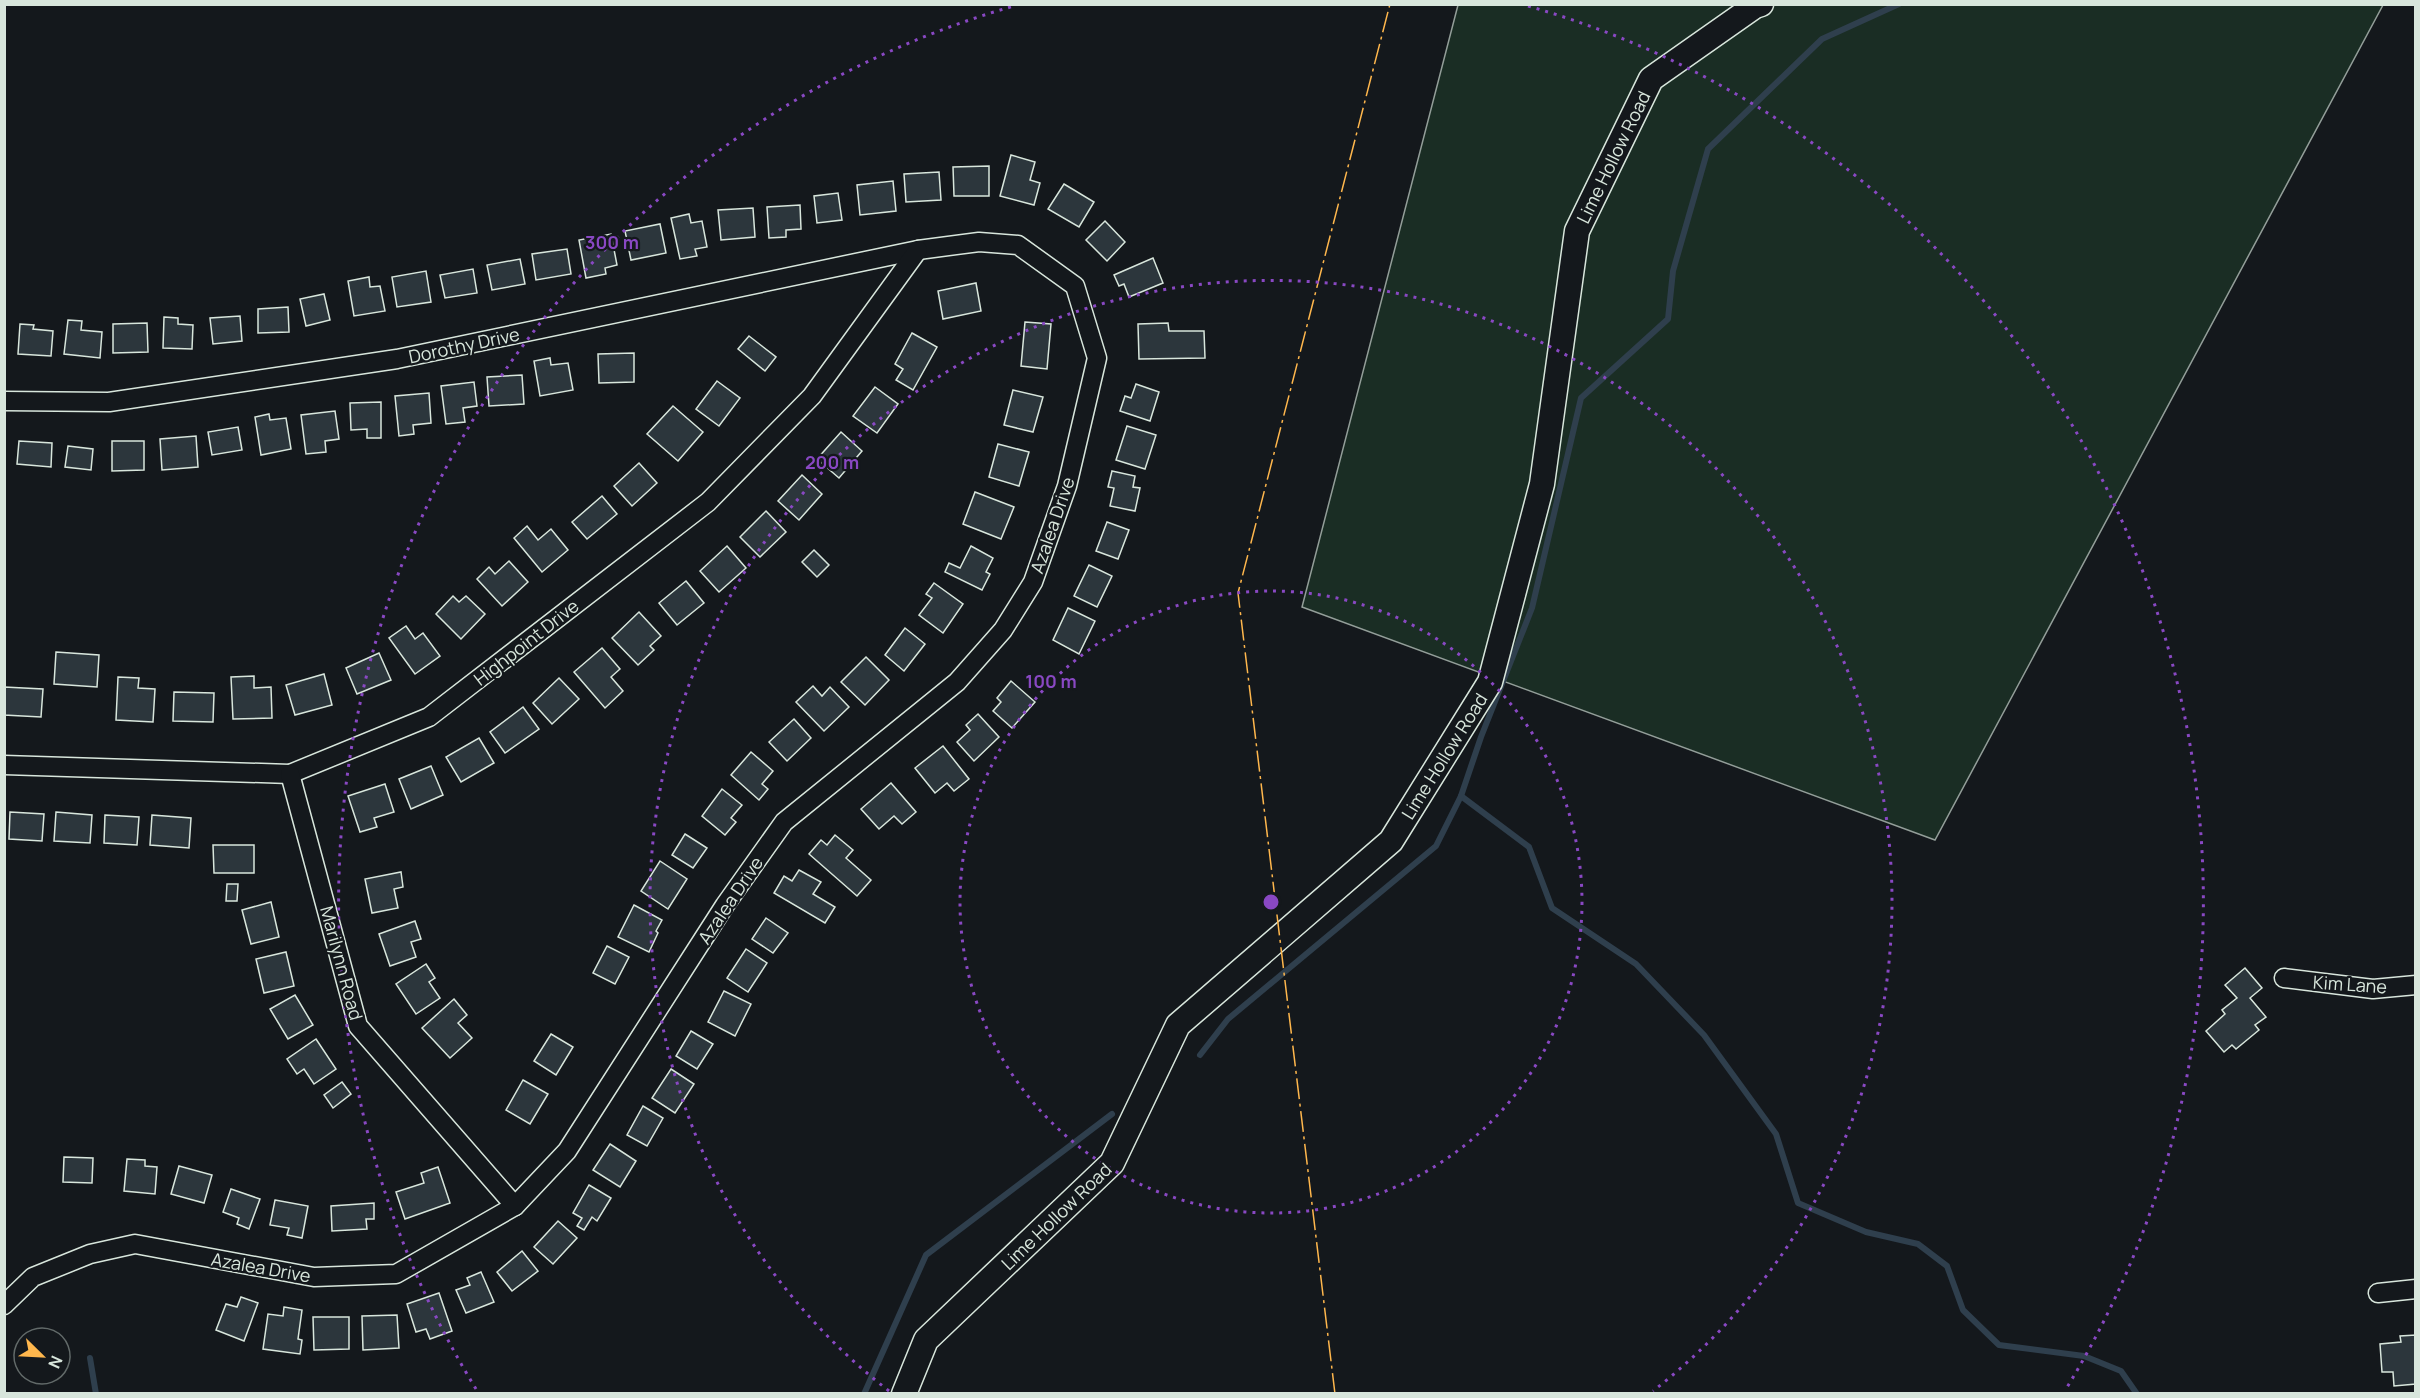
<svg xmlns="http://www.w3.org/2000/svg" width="2420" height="1398" viewBox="0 0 2420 1398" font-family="Manrope,sans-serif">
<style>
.green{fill:#1a2d24;stroke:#939e99;stroke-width:1.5}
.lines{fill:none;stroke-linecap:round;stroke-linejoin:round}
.stream{stroke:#2f3f4d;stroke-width:6}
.building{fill:#2c363c;stroke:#d8e6dc;stroke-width:1.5}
.minor-casing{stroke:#d8e6dc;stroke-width:21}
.tertiary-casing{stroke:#d8e6dc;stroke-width:27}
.minor{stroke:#14181c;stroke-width:18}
.tertiary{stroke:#14181c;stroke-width:24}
.power{stroke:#ffb74d;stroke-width:1.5;stroke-dasharray:21 4.5 3 4.5;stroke-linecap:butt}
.ring{fill:none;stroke:#8948c3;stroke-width:3;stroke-dasharray:3 6}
.labels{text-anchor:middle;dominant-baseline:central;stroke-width:4.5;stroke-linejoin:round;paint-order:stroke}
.street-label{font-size:18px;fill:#d8e6dc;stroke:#14181c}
.centre{fill:#8948c3;stroke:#14181c;stroke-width:3}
.ring-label{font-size:18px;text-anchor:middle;font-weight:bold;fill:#8948c3;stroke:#14181c;stroke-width:4.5;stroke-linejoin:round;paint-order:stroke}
</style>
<rect width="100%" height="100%" fill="#14181c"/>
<!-- green -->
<polygon class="green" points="1458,5 2383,5 1935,840 1302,607"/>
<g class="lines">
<!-- stream -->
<g class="stream">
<polyline points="1461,796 1529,847 1552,908 1636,964 1704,1035 1776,1134 1798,1203 1866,1232 1918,1244 1947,1266 1963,1310 1999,1345 2084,1356 2121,1371 2137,1394"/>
<polyline points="1200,1055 1228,1019 1436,846 1461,796 1481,737 1532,608 1581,398 1668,319 1673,271 1708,149 1822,39 1899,4"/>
<polyline points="90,1358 96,1394"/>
<polyline points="864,1394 926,1255 1112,1114"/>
</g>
</g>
<!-- building -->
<g class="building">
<polygon points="1011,155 1035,162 1030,180 1040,183 1034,205 1000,196"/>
<polygon points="989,166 989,196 954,196 953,167"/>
<polygon points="939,172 941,200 906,202 904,174"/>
<polygon points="893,181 896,211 860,215 857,185"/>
<polygon points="1064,184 1094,202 1079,227 1048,209"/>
<polygon points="838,193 842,220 817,223 814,196"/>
<polygon points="800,205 801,229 786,230 786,237 769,238 767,207"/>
<polygon points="753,208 755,237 721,240 718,210"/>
<polygon points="689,214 691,223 702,221 707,247 695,249 697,256 680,259 671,218"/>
<polygon points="1105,221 1125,242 1107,261 1086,240"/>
<polygon points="660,224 666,253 631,260 625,231"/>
<polygon points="611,234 617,265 605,268 606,274 586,278 579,240"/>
<polygon points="567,249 571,274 536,280 532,254"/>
<polygon points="1153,258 1163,283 1129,297 1124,284 1119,286 1114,275"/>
<polygon points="520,259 525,284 492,290 487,265"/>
<polygon points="473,269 477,293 445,298 440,275"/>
<polygon points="426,271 431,302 397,307 392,277"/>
<polygon points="369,277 370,287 380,286 385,311 354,316 348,281"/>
<polygon points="976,283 981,311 943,319 938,291"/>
<polygon points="324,294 330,320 306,326 300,299"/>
<polygon points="288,307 289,332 258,333 258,309"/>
<polygon points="240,316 242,341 213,344 210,318"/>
<polygon points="164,317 178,318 178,324 193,325 192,349 163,348"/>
<polygon points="68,320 82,321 81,330 102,332 100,358 64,354"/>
<polygon points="1025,322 1051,324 1047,369 1021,366"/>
<polygon points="147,323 148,352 113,353 113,324"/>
<polygon points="1168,323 1169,331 1204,331 1205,358 1139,359 1138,324"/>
<polygon points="20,324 34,325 33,329 53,331 51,356 18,354"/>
<polygon points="912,333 937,347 913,390 896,380 903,369 895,364"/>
<polygon points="749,336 776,357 765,371 738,349"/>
<polygon points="634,353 634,382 599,383 598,354"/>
<polygon points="550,358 551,365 568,363 573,390 540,396 534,361"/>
<polygon points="522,375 524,404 489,406 487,377"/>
<polygon points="717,381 740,398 719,426 696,409"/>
<polygon points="474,382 477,406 463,408 465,422 446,424 441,386"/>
<polygon points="1136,384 1159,392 1150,421 1120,411 1125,396 1131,398"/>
<polygon points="875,387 898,404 877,433 853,416"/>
<polygon points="1013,390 1043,397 1033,432 1004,425"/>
<polygon points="429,393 431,423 413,425 414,434 399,436 395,396"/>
<polygon points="381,402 381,438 367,438 367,429 351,430 350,403"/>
<polygon points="673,406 703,432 678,461 647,434"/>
<polygon points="335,411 339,439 325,441 326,452 306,454 301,415"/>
<polygon points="269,414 270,420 286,418 291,449 261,455 255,417"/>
<polygon points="1127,426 1156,435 1145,469 1116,460"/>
<polygon points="238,427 242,450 212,455 208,432"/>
<polygon points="841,432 862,451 839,478 817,459"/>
<polygon points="196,436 198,467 162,470 160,439"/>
<polygon points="19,441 52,443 51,467 17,464"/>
<polygon points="112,441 144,441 144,470 112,471"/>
<polygon points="998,444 1029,452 1019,486 989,477"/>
<polygon points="68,446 93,449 91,470 65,467"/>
<polygon points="639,463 657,483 632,506 614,486"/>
<polygon points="1112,471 1135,476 1133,487 1140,488 1135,511 1110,506 1114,488 1108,487"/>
<polygon points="802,475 822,494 799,520 778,501"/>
<polygon points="975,492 1014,507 1001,539 963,524"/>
<polygon points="602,496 617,514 587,539 572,522"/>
<polygon points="766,511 786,532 760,557 740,537"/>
<polygon points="1107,522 1129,530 1118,559 1096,551"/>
<polygon points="527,526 538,540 551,529 568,550 542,572 514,538"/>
<polygon points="727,546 746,568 719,592 700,571"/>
<polygon points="971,546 993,558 986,572 990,574 982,590 945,572 949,563 960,568"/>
<polygon points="814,550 829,565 817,577 802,562"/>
<polygon points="509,561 528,582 502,606 477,579 489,567 495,574"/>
<polygon points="1089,565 1112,576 1097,607 1074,596"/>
<polygon points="686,581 704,603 677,625 659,603"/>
<polygon points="934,583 963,604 943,633 919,615 932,598 926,594"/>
<polygon points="453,596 459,602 466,596 485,614 461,639 436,614"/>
<polygon points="1068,608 1095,621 1079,654 1053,640"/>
<polygon points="639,612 661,636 650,646 654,650 638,665 612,638"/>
<polygon points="406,626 415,639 423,633 440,656 415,674 389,638"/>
<polygon points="905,628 925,644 904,671 885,655"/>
<polygon points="602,648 620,669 611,677 623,691 605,708 574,672"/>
<polygon points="56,652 99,655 97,687 54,684"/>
<polygon points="379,653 391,680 357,694 346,668"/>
<polygon points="866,657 889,680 865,705 841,682"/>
<polygon points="324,674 332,705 295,715 286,685"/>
<polygon points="254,676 254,688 271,687 272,718 233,719 231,677"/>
<polygon points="118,677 139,678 138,688 155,689 153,722 116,720"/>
<polygon points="559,678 579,699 552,724 533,703"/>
<polygon points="1011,681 1035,702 1012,728 993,711 1001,702 997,698"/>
<polygon points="813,686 822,696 830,687 849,707 824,731 796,702"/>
<polygon points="4,687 43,689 41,717 4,715"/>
<polygon points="174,692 214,693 213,722 173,721"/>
<polygon points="523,707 539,729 505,753 490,732"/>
<polygon points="978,714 999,737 974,761 957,742 970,730 966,725"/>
<polygon points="794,719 811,738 787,761 769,742"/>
<polygon points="479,738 494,763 461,782 446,757"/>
<polygon points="943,746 969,779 954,791 947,783 935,793 915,768"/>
<polygon points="751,752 773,771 762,784 768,789 759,800 731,775"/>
<polygon points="431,766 443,795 411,809 399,779"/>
<polygon points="891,783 916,812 902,824 894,816 879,829 861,809"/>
<polygon points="385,784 394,812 374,818 377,827 360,832 348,796"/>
<polygon points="722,789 742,805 731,818 736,822 725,835 702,816"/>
<polygon points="10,812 44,814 42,841 9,839"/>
<polygon points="56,812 92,815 90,843 54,841"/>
<polygon points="105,815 139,817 137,845 104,843"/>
<polygon points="152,815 191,818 189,848 150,845"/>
<polygon points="685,834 707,848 693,868 672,855"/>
<polygon points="835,835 853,850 846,858 871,880 857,896 809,854 821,840 827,845"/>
<polygon points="213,845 254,845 254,873 214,873"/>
<polygon points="660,861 687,879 668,909 641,891"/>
<polygon points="799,870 821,882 813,894 835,907 825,923 774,893 784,876 792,881"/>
<polygon points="401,872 403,887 394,889 398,908 372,913 365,879"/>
<polygon points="227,884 238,884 237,901 226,901"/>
<polygon points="271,902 279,937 251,944 242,910"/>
<polygon points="634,905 662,920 656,931 658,933 649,952 618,937"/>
<polygon points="766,918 788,933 773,953 752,939"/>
<polygon points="415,921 421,939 411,942 416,957 390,966 379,934"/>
<polygon points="607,946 629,957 615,984 593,973"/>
<polygon points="746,949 767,963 748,992 727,978"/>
<polygon points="286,952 294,986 264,993 256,959"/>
<polygon points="426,964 435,978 429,982 440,998 416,1014 396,984"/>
<polygon points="2245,968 2262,988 2250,998 2266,1017 2255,1025 2259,1030 2236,1049 2232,1045 2224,1052 2206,1031 2225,1014 2222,1010 2237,998 2225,985"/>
<polygon points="724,991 751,1004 735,1036 708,1022"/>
<polygon points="295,995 313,1025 288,1039 270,1009"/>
<polygon points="454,999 467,1015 458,1023 472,1038 450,1058 422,1028"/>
<polygon points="691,1031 713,1044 697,1069 676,1056"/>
<polygon points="551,1034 573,1047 556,1075 534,1061"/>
<polygon points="316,1039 336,1069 314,1084 304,1069 297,1074 287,1059"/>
<polygon points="671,1069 694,1084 675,1113 652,1098"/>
<polygon points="523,1080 548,1094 530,1124 506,1110"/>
<polygon points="342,1082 351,1094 333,1108 324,1095"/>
<polygon points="643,1106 663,1118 647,1146 627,1135"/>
<polygon points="610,1144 636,1161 620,1187 593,1170"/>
<polygon points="64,1157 93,1158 92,1183 63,1182"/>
<polygon points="127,1159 145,1160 145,1166 157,1167 155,1194 124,1191"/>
<polygon points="179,1166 212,1175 204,1203 171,1194"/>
<polygon points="438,1167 450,1203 405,1219 396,1192 424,1183 421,1173"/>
<polygon points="589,1185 611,1198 597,1221 592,1217 584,1230 577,1226 582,1218 573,1213"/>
<polygon points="231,1189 260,1199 249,1229 237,1224 239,1218 223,1212"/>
<polygon points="275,1200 308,1206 302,1238 287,1235 289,1228 270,1225"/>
<polygon points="374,1203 374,1219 366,1219 367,1229 332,1231 331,1206"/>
<polygon points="558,1221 577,1238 553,1264 534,1247"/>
<polygon points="522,1251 538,1271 512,1291 497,1272"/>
<polygon points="481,1272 494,1302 466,1313 456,1290 470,1285 467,1278"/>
<polygon points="439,1293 452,1331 430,1339 426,1329 416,1332 407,1304"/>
<polygon points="241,1297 258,1303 244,1341 216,1330 226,1304 237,1307"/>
<polygon points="284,1307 302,1310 298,1339 302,1340 300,1354 263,1349 268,1314 283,1316"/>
<polygon points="397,1315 399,1348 363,1350 362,1316"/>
<polygon points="313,1317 349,1317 349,1349 314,1350"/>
<polygon points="2416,1335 2416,1384 2394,1386 2393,1372 2382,1372 2380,1344 2401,1342 2400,1336"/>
</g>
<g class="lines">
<defs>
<g id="minor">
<polyline points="4,401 109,402 397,359 918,250 979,242 1018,245 1075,286 1097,358 1067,486 1033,582 1003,630 957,682 784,822 725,905 567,1151 515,1206 396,1274 314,1277 135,1244 90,1254 33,1277 4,1305"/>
<polyline points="4,765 290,774 429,717 708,502 812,396 918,250"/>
<polyline points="290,774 358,1026 515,1206"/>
<polyline points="2284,978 2373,989 2416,985"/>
<polyline points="2378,1293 2416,1289"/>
</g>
<polyline id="tertiary" points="904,1394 926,1340 1112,1163 1178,1025 1391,841 1490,682 1542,484 1577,231 1651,79 1755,6 1761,4"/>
</defs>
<!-- minor casing -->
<use href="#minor" class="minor-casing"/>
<!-- tertiary casing -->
<use href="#tertiary" class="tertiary-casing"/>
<!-- minor -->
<use href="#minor" class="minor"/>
<!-- tertiary -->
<use href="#tertiary" class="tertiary"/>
<!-- power -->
<polyline class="power" points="1335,1394 1238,593 1390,4"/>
</g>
<!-- distance rings -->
<g class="ring">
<circle cx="1271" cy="902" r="311"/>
<path d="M889 1391A621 621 0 1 1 1653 1391"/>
<path d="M476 1389A932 932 0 0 1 1014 6M1528 6A932 932 0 0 1 2066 1389"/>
</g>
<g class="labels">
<!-- street labels -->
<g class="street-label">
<text transform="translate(1613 157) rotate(-64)">Lime Hollow Road</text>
<text transform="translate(464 345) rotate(-12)">Dorothy Drive</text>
<text transform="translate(1052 525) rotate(-71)">Azalea Drive</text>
<text transform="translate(526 642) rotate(-38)">Highpoint Drive</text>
<text transform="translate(1444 756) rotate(-58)">Lime Hollow Road</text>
<text transform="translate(730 900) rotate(-56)">Azalea Drive</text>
<text transform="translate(342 963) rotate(75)">Marilynn Road</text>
<text transform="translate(2350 984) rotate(4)">Kim Lane</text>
<text transform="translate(1056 1216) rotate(-44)">Lime Hollow Road</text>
<text transform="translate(261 1267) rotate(10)">Azalea Drive</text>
</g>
</g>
<circle cx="1271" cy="902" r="9" class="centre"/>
<g class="ring-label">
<text x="612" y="249">300 m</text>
<text x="832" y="469">200 m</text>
<text x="1051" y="688">100 m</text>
</g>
<!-- border -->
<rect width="2420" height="1398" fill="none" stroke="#d8e6dc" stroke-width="12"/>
<!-- north arrow -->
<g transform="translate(42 1356) rotate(114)"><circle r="28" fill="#14181c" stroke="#626a69" stroke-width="1.5"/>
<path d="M0-4.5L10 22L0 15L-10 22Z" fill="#ffb74d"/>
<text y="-9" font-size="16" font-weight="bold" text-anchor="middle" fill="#d8e6dc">N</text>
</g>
</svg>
